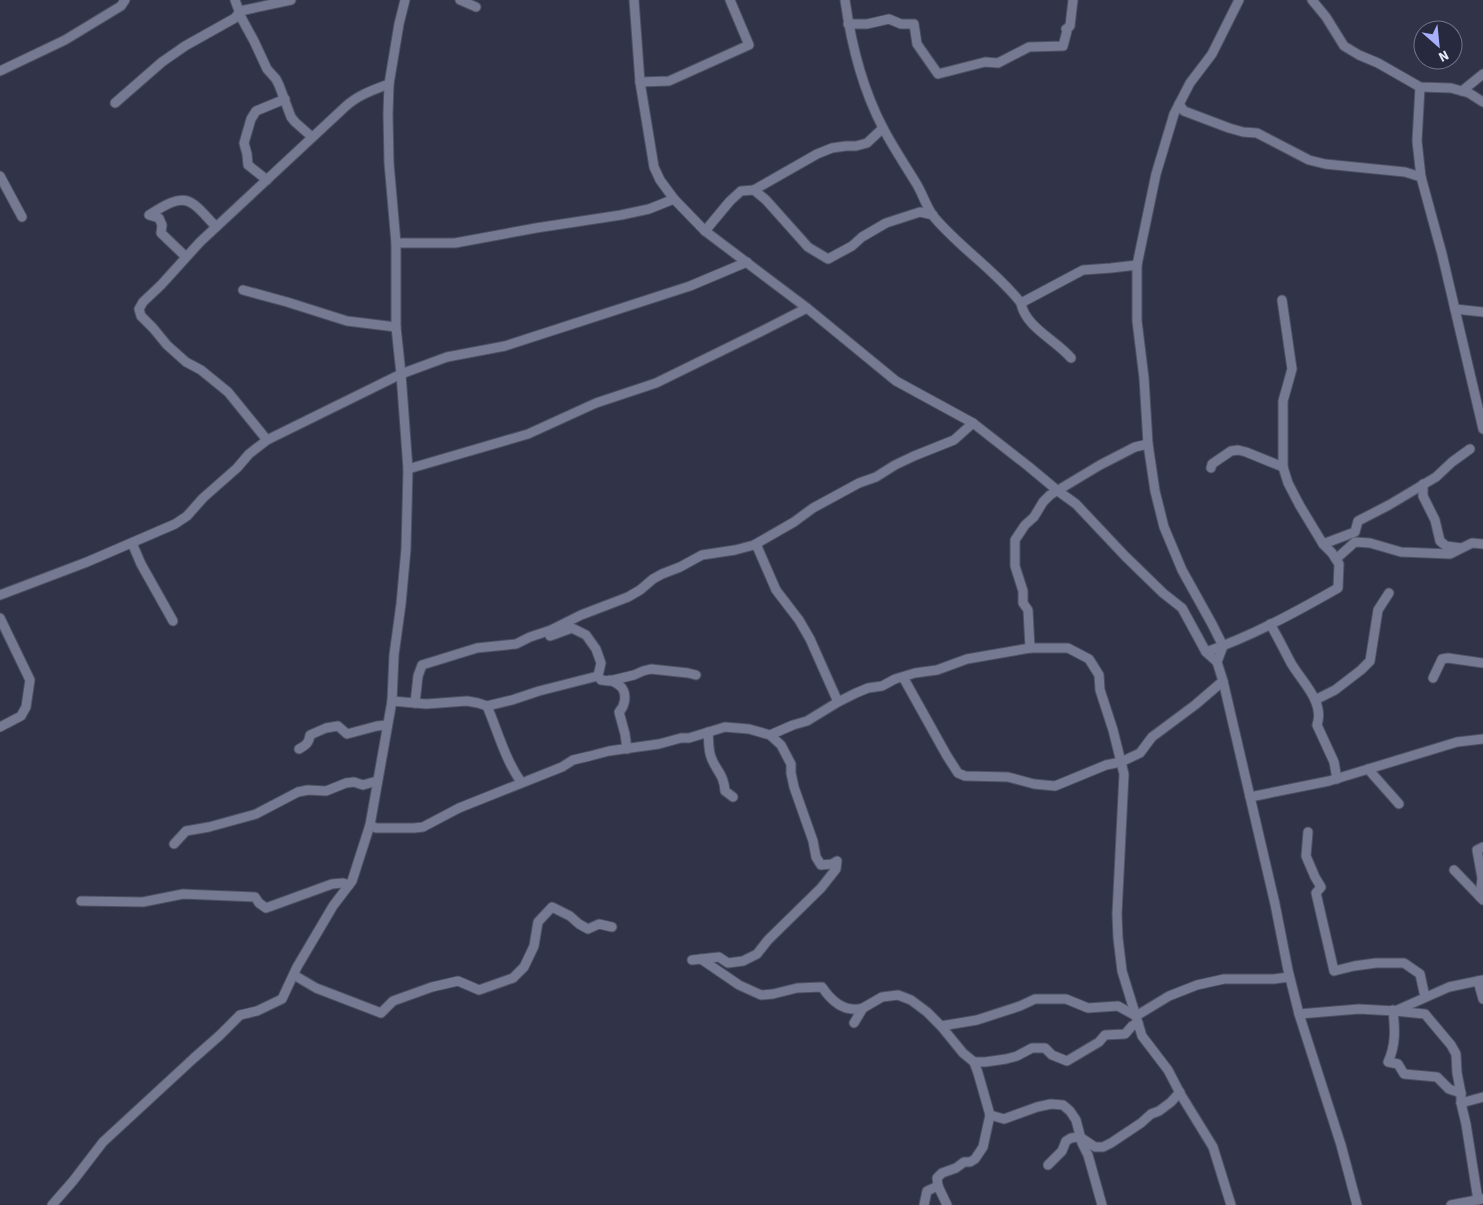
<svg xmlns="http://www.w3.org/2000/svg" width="1483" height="1205" viewBox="0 0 1483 1205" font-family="'Source Sans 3',sans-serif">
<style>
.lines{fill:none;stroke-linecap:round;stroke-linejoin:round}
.street-casing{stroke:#4e5162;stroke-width:11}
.street{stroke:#757992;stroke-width:9}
</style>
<rect width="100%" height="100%" fill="#313349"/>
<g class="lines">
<defs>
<g id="street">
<polyline points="235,0 242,19 254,41 267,69 276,79 279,85 291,117 295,122 312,137"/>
<polyline points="460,0 476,7"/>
<polyline points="634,0 640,82 654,167 660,180 674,199 705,231 807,308 896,381 973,423 1028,466 1058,491 1076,504 1125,556 1163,593 1182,608 1206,652 1217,662 1223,681 1275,904 1288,970 1299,1014 1341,1145 1357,1205"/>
<path d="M845,0C851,43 862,88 883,128C893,147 905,165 916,183C923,194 926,207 934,217C960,248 996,271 1021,303L1083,270L1111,268L1137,265"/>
<polyline points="1312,0 1326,17 1344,46 1359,55 1378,63 1420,87 1451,88 1469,93 1483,102"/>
<polyline points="848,24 867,24 889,19 901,24 914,24 917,44 938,74 985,62 998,63 1029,47 1063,46 1067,31 1066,29 1070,26 1073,0"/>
<polyline points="0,71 65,40 121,6 125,0"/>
<polyline points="640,82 669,81 749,45 730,0"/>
<polyline points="1420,87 1417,141 1421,177 1442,254 1483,429"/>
<polyline points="1462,91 1483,74"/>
<polyline points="115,103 162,62 185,46 235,18 240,11 291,0"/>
<polyline points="1179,104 1184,111 1229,128 1243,132 1257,133 1309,160 1325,164 1405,172 1421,177"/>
<polyline points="0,176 22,217"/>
<polyline points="267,180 248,165 247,154 244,143 251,119 256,111 285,99"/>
<polyline points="754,190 817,154 832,148 846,146 856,146 867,143 883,128"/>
<polyline points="705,231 730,201 741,191 754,190 766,200 808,247 828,259 852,246 862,237 886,223 920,212 933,215"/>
<polyline points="396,243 455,243 536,228 621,215 649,209 674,199"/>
<path d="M186,257L161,233L162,225L159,218L149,215C186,191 189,197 216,227"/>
<polyline points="243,290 287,302 347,321 396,327"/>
<path d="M1021,303C1025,327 1056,340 1071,358"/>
<polyline points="1455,309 1483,312"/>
<path d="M267,440L228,392L201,370L186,362L167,345L153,328L141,316L139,309L143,302L161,285L200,242L345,107C358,95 373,90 389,84"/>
<polyline points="1211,468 1212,464 1231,451 1238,450 1246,452 1283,467"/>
<polyline points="408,469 528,434 596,403 656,383 760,332 807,308"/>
<polyline points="1423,484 1423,496 1435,520 1440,541 1446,546 1461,548"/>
<polyline points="132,543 141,564 173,621"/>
<polyline points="756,544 776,590 799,620 810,639 838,702"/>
<polyline points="1323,544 1355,532 1358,521 1389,505 1436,477 1452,462 1470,449"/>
<polyline points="1336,559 1355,542 1370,543 1401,552 1450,554 1472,543 1483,544"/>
<polyline points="0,595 87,562 175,524 187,516 203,498 237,468 249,454 267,440 401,374 447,357 505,346 690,286 747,262"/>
<polyline points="0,618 30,680 26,707 21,716 0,727"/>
<path d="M1270,624C1278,637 1284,650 1291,663C1302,682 1325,702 1317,725L1334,762L1337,779"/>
<polyline points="550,636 572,628 586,635 596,649 601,663 598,676"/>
<polyline points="1030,648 1068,648 1089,659 1099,675 1100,690 1113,730 1124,774 1117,914 1118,938 1122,971 1142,1036 1168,1070 1181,1095 1213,1147 1231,1205"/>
<path d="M1206,652C1252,636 1296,612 1338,588L1339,564L1332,553L1323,544L1300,506L1288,483L1283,467V401L1292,369L1282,300"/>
<polyline points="1217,662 1223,646 1212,624 1182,570 1164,527 1155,491 1148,444 1144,378 1137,321 1137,265 1156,174 1174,114 1190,83 1212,54 1239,0"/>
<polyline points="903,677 947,756 958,773 965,776 1008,777 1034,784 1055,786 1106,765 1121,762 1140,753 1152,737 1195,705 1223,681"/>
<polyline points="1433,678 1442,659 1448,658 1483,663"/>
<path d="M610,680C614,682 619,684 622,688C627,695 625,706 619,712L625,734L627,749"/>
<polyline points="1315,700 1335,690 1361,670 1370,661 1378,610 1389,593"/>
<polyline points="392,701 426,704 467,701 478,703 487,706 512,700 539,691 598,676 601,680 609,681 634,675 643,671 651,669 688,673 696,675"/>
<polyline points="415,703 418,676 422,665 477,648 516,644 530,637 551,630 581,615 628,597 640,590 653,579 662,574 680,567 702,555 735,550 754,545 794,522 813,508 859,483 876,477 895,465 914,456 954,440 973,423"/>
<path d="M487,706C498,732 505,759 521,782"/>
<path d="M708,732C709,740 708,749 711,757C716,771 724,774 725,791L733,797"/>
<path d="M299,749C306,745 309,743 310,735L326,728L338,726L347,734L377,726L387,725"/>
<polyline points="1368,769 1399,804"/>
<polyline points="1250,797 1329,781 1457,742 1483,739"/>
<polyline points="370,825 376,828 414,828 423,827 459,808 562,767 573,760 590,756 609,751 659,744 681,738 689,738 725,727 749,729 770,735 793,725 807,721 838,702 856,693 868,688 882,686 895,679 915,673 937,670 967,659 1030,648 1028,610 1023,603 1023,591 1015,566 1015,540 1025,525 1034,517 1043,502 1050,495 1100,465 1135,447 1148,444"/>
<polyline points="1308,832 1306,856 1315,877 1321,887 1316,893 1334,971 1354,966 1376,963 1404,963 1420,974 1425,997"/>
<polyline points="174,844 186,831 209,827 256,814 298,792 308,790 326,791 346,783 354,782 363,785 377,781"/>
<polyline points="1483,847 1477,850 1482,878 1480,897 1483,900"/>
<polyline points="1454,870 1480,897"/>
<polyline points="81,901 143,902 183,894 255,897 259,903 266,908 332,884 343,883 349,885"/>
<path d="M701,959L739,985L761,995L773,994L797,988L822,987C832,1002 845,1013 863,1008"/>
<polyline points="692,960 719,957 728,963 743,961 757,954 768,940 821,888 836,869 837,861 832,864 821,865 816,857 813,841 794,787 791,773 791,764 781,745 770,735"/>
<polyline points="294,975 316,988 381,1013 393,1001 432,987 458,981 479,990 513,978 524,967 534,946 538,922 552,907 570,916 579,924 588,929 599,924 612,927"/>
<polyline points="1478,981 1483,999"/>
<path d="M1393,1010C1395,1029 1396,1045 1388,1062L1398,1064L1404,1074L1437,1077L1449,1089L1461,1093"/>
<polyline points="1395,1011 1425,1014 1451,1045 1456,1054 1457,1073 1461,1093 1461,1103 1466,1124 1478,1200"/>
<polyline points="1299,1014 1359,1009 1395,1011 1449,987 1483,980"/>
<polyline points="854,1023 863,1008 882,997 898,995 911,1000 927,1012 941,1026 963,1053 974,1062 978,1073 990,1115 983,1147 975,1159 970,1162 964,1162 956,1168 942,1173 937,1178 938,1186"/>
<polyline points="941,1026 977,1020 1020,1006 1035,999 1066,999 1088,1008 1118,1006 1136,1016 1169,996 1197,985 1224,979 1274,979 1289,977"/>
<polyline points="974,1062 985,1062 1006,1059 1017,1056 1032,1048 1045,1048 1052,1055 1067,1061 1099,1042 1105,1035 1125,1034 1132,1026 1138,1023"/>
<polyline points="1461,1103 1483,1097"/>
<polyline points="990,1115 1004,1119 1037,1107 1051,1104 1063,1105 1070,1111 1076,1120 1082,1143 1088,1155 1102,1205"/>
<polyline points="1048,1165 1062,1151 1066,1141 1071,1138 1080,1137 1095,1147 1103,1147 1111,1143 1141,1123 1151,1114 1159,1111 1171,1102 1180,1092"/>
<polyline points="52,1205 73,1181 103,1142 194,1058 219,1036 240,1015 257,1011 282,999 297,967 333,906 352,881 370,825 392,701 394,655 401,604 406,549 408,469 401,374 396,327 396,243 389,163 388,114 389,84 399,24 405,0"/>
<polyline points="924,1205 927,1191 938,1186 947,1205"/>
<polyline points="1451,1205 1482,1199"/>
</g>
</defs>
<!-- street casing -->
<use href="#street" class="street-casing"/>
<!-- street -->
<use href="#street" class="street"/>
</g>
<!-- north arrow -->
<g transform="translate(1438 45) rotate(153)"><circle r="24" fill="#27293e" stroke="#737688"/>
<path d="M0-4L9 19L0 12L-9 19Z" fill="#a8b0fc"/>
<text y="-8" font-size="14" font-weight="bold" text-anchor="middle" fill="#e6e9f7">N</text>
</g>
</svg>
